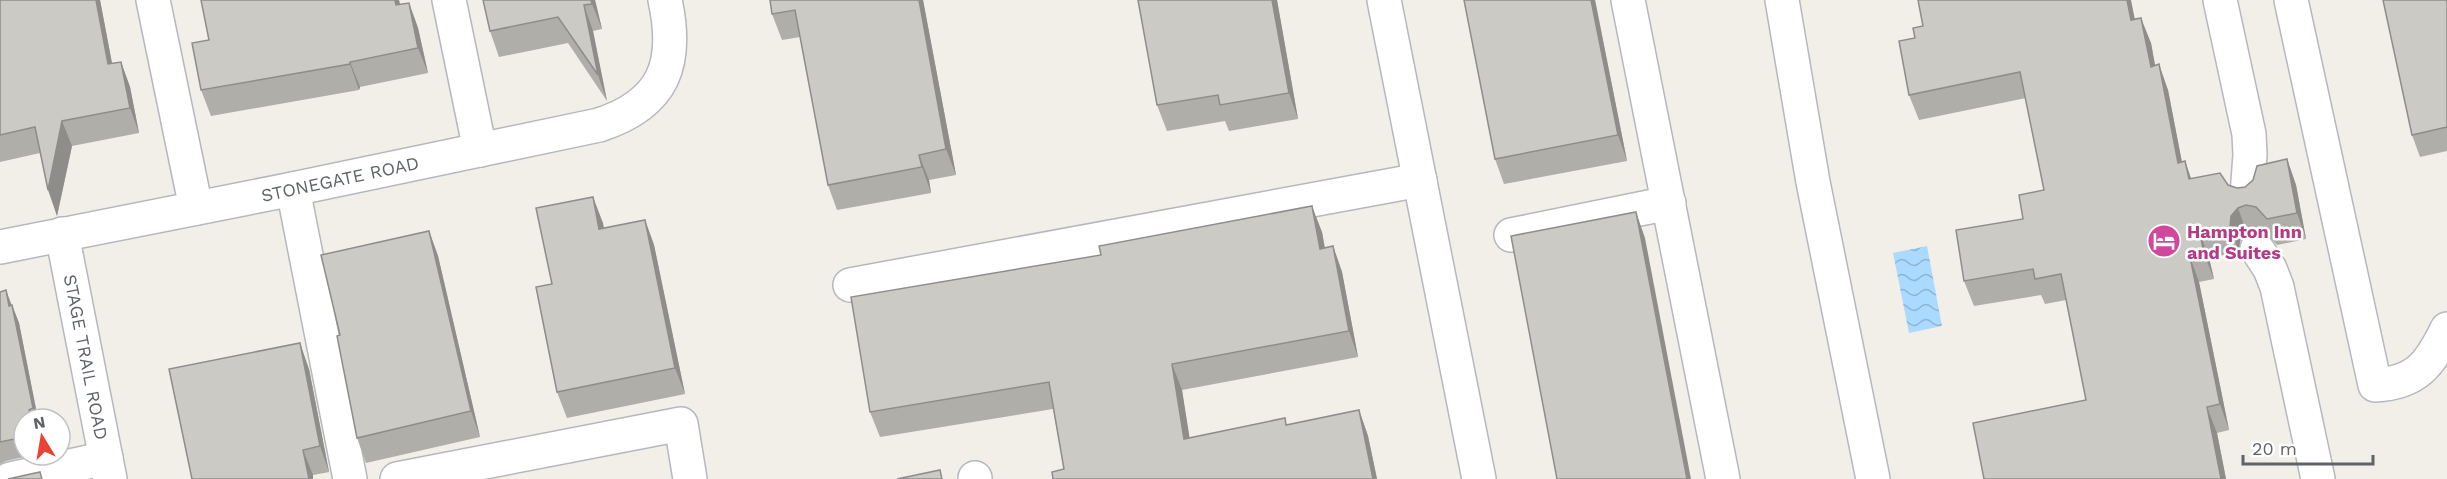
<svg xmlns="http://www.w3.org/2000/svg" width="2447" height="479" viewBox="0 0 2447 479" font-family="'Work Sans',sans-serif">
<style>
.water{fill:url(#water-waves)}
.lines{fill:none;stroke-linecap:round;stroke-linejoin:round}
.minor-casing{stroke:#b5b8bc;stroke-width:36}
.minor{stroke:#fff;stroke-width:33}
.wall{fill:#afaea9}
.shaded-wall{fill:#8f8d8a}
.building{fill:#cccac5;stroke:#8f8d8a;stroke-width:1.5}
.labels{text-anchor:middle;dominant-baseline:central;stroke-width:5;stroke-linejoin:round;paint-order:stroke}
.street-label{font-size:18px;fill:#5f6368;stroke:#fff}
.hotel-label{font-size:18px;font-weight:bold;fill:#b23c85;stroke:#fff;text-anchor:start}
</style>
<defs>
<pattern id="water-waves" width="16" height="10" patternUnits="userSpaceOnUse" patternTransform="scale(1.5)"><rect width="16" height="10" fill="#aadaff"/><path d="M0 5q4-4 8 0t8 0" fill="none" stroke="#8eb4d2"/></pattern>
</defs>
<rect width="100%" height="100%" fill="#f1efe8"/>
<!-- water -->
<polygon class="water" points="1927,246 1942,326 1909,333 1893,253"/>
<g class="lines">
<defs>
<g id="minor">
<polyline points="153,0 196,208"/>
<polyline points="449,0 480,150"/>
<polyline points="1384,0 1479,479"/>
<polyline points="1628,0 1723,479"/>
<polyline points="1782,0 1813,182 1873,479"/>
<polyline points="2220,0 2249,134 2250,155 2247,195"/>
<path d="M2291,0L2375,385C2417,383 2430,364 2447,329"/>
<polyline points="293,189 350,479"/>
<polyline points="62,234 110,479"/>
<polyline points="1511,235 1669,203"/>
<path d="M0,247L293,189L599,125C664,104 679,64 665,0"/>
<polyline points="2257,249 2270,269 2277,287 2318,479"/>
<polyline points="850,285 1420,180"/>
<polyline points="975,478 975,479"/>
<polyline points="10,479 106,458"/>
<polyline points="397,479 681,424 690,479"/>
</g>
</defs>
<!-- minor casing -->
<use href="#minor" class="minor-casing"/>
<!-- minor -->
<use href="#minor" class="minor"/>
</g>
<!-- wall -->
<g class="wall">
<polygon points="0,0 100,0 112,63 121,62 130,87 139,133 72,146 57,216 40,153 0,162"/>
<polygon points="201,0 399,0 400,4 409,3 418,28 428,73 360,87 359,90 211,116 201,90 209,40"/>
<polygon points="483,0 595,0 602,29 593,31 607,101 568,43 499,57 490,31"/>
<polygon points="770,0 923,0 956,175 929,180 931,193 837,210 828,185 800,37 782,40 772,14"/>
<polygon points="1138,0 1277,0 1298,119 1229,131 1225,121 1167,131 1157,105"/>
<polygon points="1464,0 1595,0 1627,161 1504,184 1495,159"/>
<polygon points="2447,0 2447,151 2420,157 2412,135"/>
<polygon points="2135,19 2151,43 2155,66 2168,90 2182,162 2185,161 2191,179 2228,185 2237,188 2245,187 2287,159 2296,185 2306,239 2277,245 2265,232 2255,230 2247,233 2240,241 2239,252 2209,258 2214,279 2199,282 2229,430 2217,433 2226,479 1984,479 2086,400 2066,300 2045,304 2041,295 1974,306 1964,281 2023,219 2044,190 2026,98 1919,120 1909,95 1915,38 1923,26"/>
<polygon points="645,220 654,245 685,394 567,418 557,392 552,284 603,223 603,228"/>
<polygon points="429,231 438,256 480,437 366,463 357,438 340,335"/>
<polygon points="1322,232 1325,248 1333,246 1342,272 1358,357 1182,390 1189,438 1287,425 1359,410 1368,436 1377,479 1053,479 1064,469 1053,409 880,437 870,412 1101,255"/>
<polygon points="6,290 19,323 38,419 24,419 24,455 32,455 6,461 0,464 0,292"/>
<polygon points="309,369 329,472 313,475 192,479"/>
</g>
<!-- shaded-wall -->
<g class="shaded-wall">
<polygon points="96,0 100,0 117,90 108,64"/>
<polygon points="395,0 399,0 405,31 396,5"/>
<polygon points="591,0 595,0 602,29 592,4"/>
<polygon points="919,0 923,0 956,175 946,149"/>
<polygon points="1272,0 1277,0 1298,119 1289,93"/>
<polygon points="1591,0 1595,0 1627,161 1618,135"/>
<polygon points="2127,0 2131,0 2140,45 2131,20"/>
<polygon points="409,3 418,28 428,73 418,48"/>
<polygon points="584,5 593,31 607,101 598,75"/>
<polygon points="2141,18 2151,43 2160,92 2151,67"/>
<polygon points="121,62 130,87 139,133 130,108"/>
<polygon points="350,62 360,87 359,90 350,64"/>
<polygon points="2159,64 2168,90 2187,189 2178,163"/>
<polygon points="62,121 72,146 57,216 48,190"/>
<polygon points="919,155 929,180 931,193 922,167"/>
<polygon points="2287,159 2296,185 2306,239 2297,213"/>
<polygon points="2185,161 2194,187 2189,179"/>
<polygon points="593,197 603,223 609,254 599,229"/>
<polygon points="1312,206 1322,232 1329,274 1320,249"/>
<polygon points="2238,208 2247,233 2240,241 2239,252 2230,227 2231,216"/>
<polygon points="1636,212 1645,238 1691,479 1687,479"/>
<polygon points="645,220 654,245 685,394 675,368"/>
<polygon points="429,231 438,256 480,437 471,411"/>
<polygon points="2200,233 2209,258 2214,279 2204,254"/>
<polygon points="1333,246 1342,272 1358,357 1349,331"/>
<polygon points="2190,257 2199,282 2229,430 2220,404"/>
<polygon points="6,290 12,308 9,306"/>
<polygon points="12,305 19,323 38,419 37,419 33,408"/>
<polygon points="300,343 309,369 329,472 320,446"/>
<polygon points="1172,364 1182,390 1194,465 1184,439"/>
<polygon points="2207,407 2217,433 2226,479 2221,479"/>
<polygon points="1359,410 1368,436 1377,479 1373,479"/>
<polygon points="303,450 313,475 313,479 309,479"/>
</g>
<!-- building -->
<g class="building">
<polygon points="0,0 96,0 108,64 121,62 130,108 62,121 48,190 35,127 0,135"/>
<polygon points="201,0 395,0 396,5 409,3 418,48 350,62 350,64 201,90 192,43 209,40"/>
<polygon points="483,0 591,0 592,4 584,5 598,75 558,17 490,31"/>
<polygon points="770,0 919,0 946,149 919,155 922,167 828,185 795,10 772,14"/>
<polygon points="1138,0 1272,0 1289,93 1220,105 1218,95 1157,105"/>
<polygon points="1464,0 1591,0 1618,135 1495,159"/>
<polygon points="1918,0 2127,0 2131,20 2141,18 2151,67 2159,64 2178,163 2185,161 2189,179 2220,173 2228,185 2237,188 2245,187 2253,180 2257,166 2287,159 2297,213 2267,219 2256,207 2246,205 2238,208 2231,216 2230,227 2200,233 2204,254 2190,257 2220,404 2207,407 2221,479 1984,479 1973,423 2086,400 2061,274 2035,279 2033,269 1964,281 1956,230 2023,219 2019,195 2044,190 2020,72 1909,95 1899,41 1915,38 1913,28 1923,26"/>
<polygon points="2383,0 2447,0 2447,127 2412,135"/>
<polygon points="593,197 599,229 645,220 675,368 557,392 536,287 552,284 536,208"/>
<polygon points="1312,206 1320,249 1333,246 1349,331 1172,364 1184,439 1285,418 1286,425 1359,410 1373,479 1053,479 1052,472 1064,469 1049,382 870,412 851,297 1101,255 1099,246"/>
<polygon points="1636,212 1687,479 1557,479 1511,236"/>
<polygon points="429,231 471,411 357,438 337,336 340,335 321,255"/>
<polygon points="6,290 9,306 12,305 33,408 29,410 31,418 24,419 24,437 0,442 0,292"/>
<polygon points="300,343 320,446 303,450 309,479 192,479 169,369"/>
<polygon points="940,470 942,479 897,479"/>
<polygon points="40,472 42,479 8,479"/>
</g>
<!-- icons -->
<defs>
<symbol id="hotel-disc" viewBox="-11 -11 22 22"><circle r="9.5" fill="#d1479c" stroke="#fff"/><path d="M-6-4.5h1.5V1H6V5H4.5V3h-9V5H-6ZM-4 0a1.8 1.8 0 1 1 3.6 0ZM.5 0V-2.5h3Q6-2.5 6 0Z" fill="#fff"/></symbol>
</defs>
<g fill-rule="evenodd">
<use href="#hotel-disc" x="2145" y="222" width="38" height="38"/>
</g>
<g class="labels">
<!-- street labels -->
<g class="street-label">
<text transform="translate(340 179) rotate(-12)">STONEGATE ROAD</text>
<text transform="translate(86 357) rotate(79)">STAGE TRAIL ROAD</text>
</g>
<!-- hotel labels -->
<g class="hotel-label">
<text x="2187" y="231">Hampton Inn<tspan x="2187" dy="21">and Suites</tspan></text>
</g>
</g>
<!-- north arrow -->
<g transform="translate(42 437) rotate(349)"><circle r="28" fill="#ffffff" stroke="#bfc1c3" stroke-width="1.5"/>
<path d="M0-4.5L10 22L0 15L-10 22Z" fill="#ea4335"/>
<text y="-9" font-size="16" font-weight="bold" text-anchor="middle" fill="#5f6368">N</text>
</g>
<!-- scale -->
<path d="M2243 455v9h130v-9" fill="none" stroke="#5f6368" stroke-width="3"/>
<text x="2252" y="455" font-size="18" fill="#5f6368" stroke="#ffffff" stroke-width="4.5" paint-order="stroke">20 m</text>
</svg>
